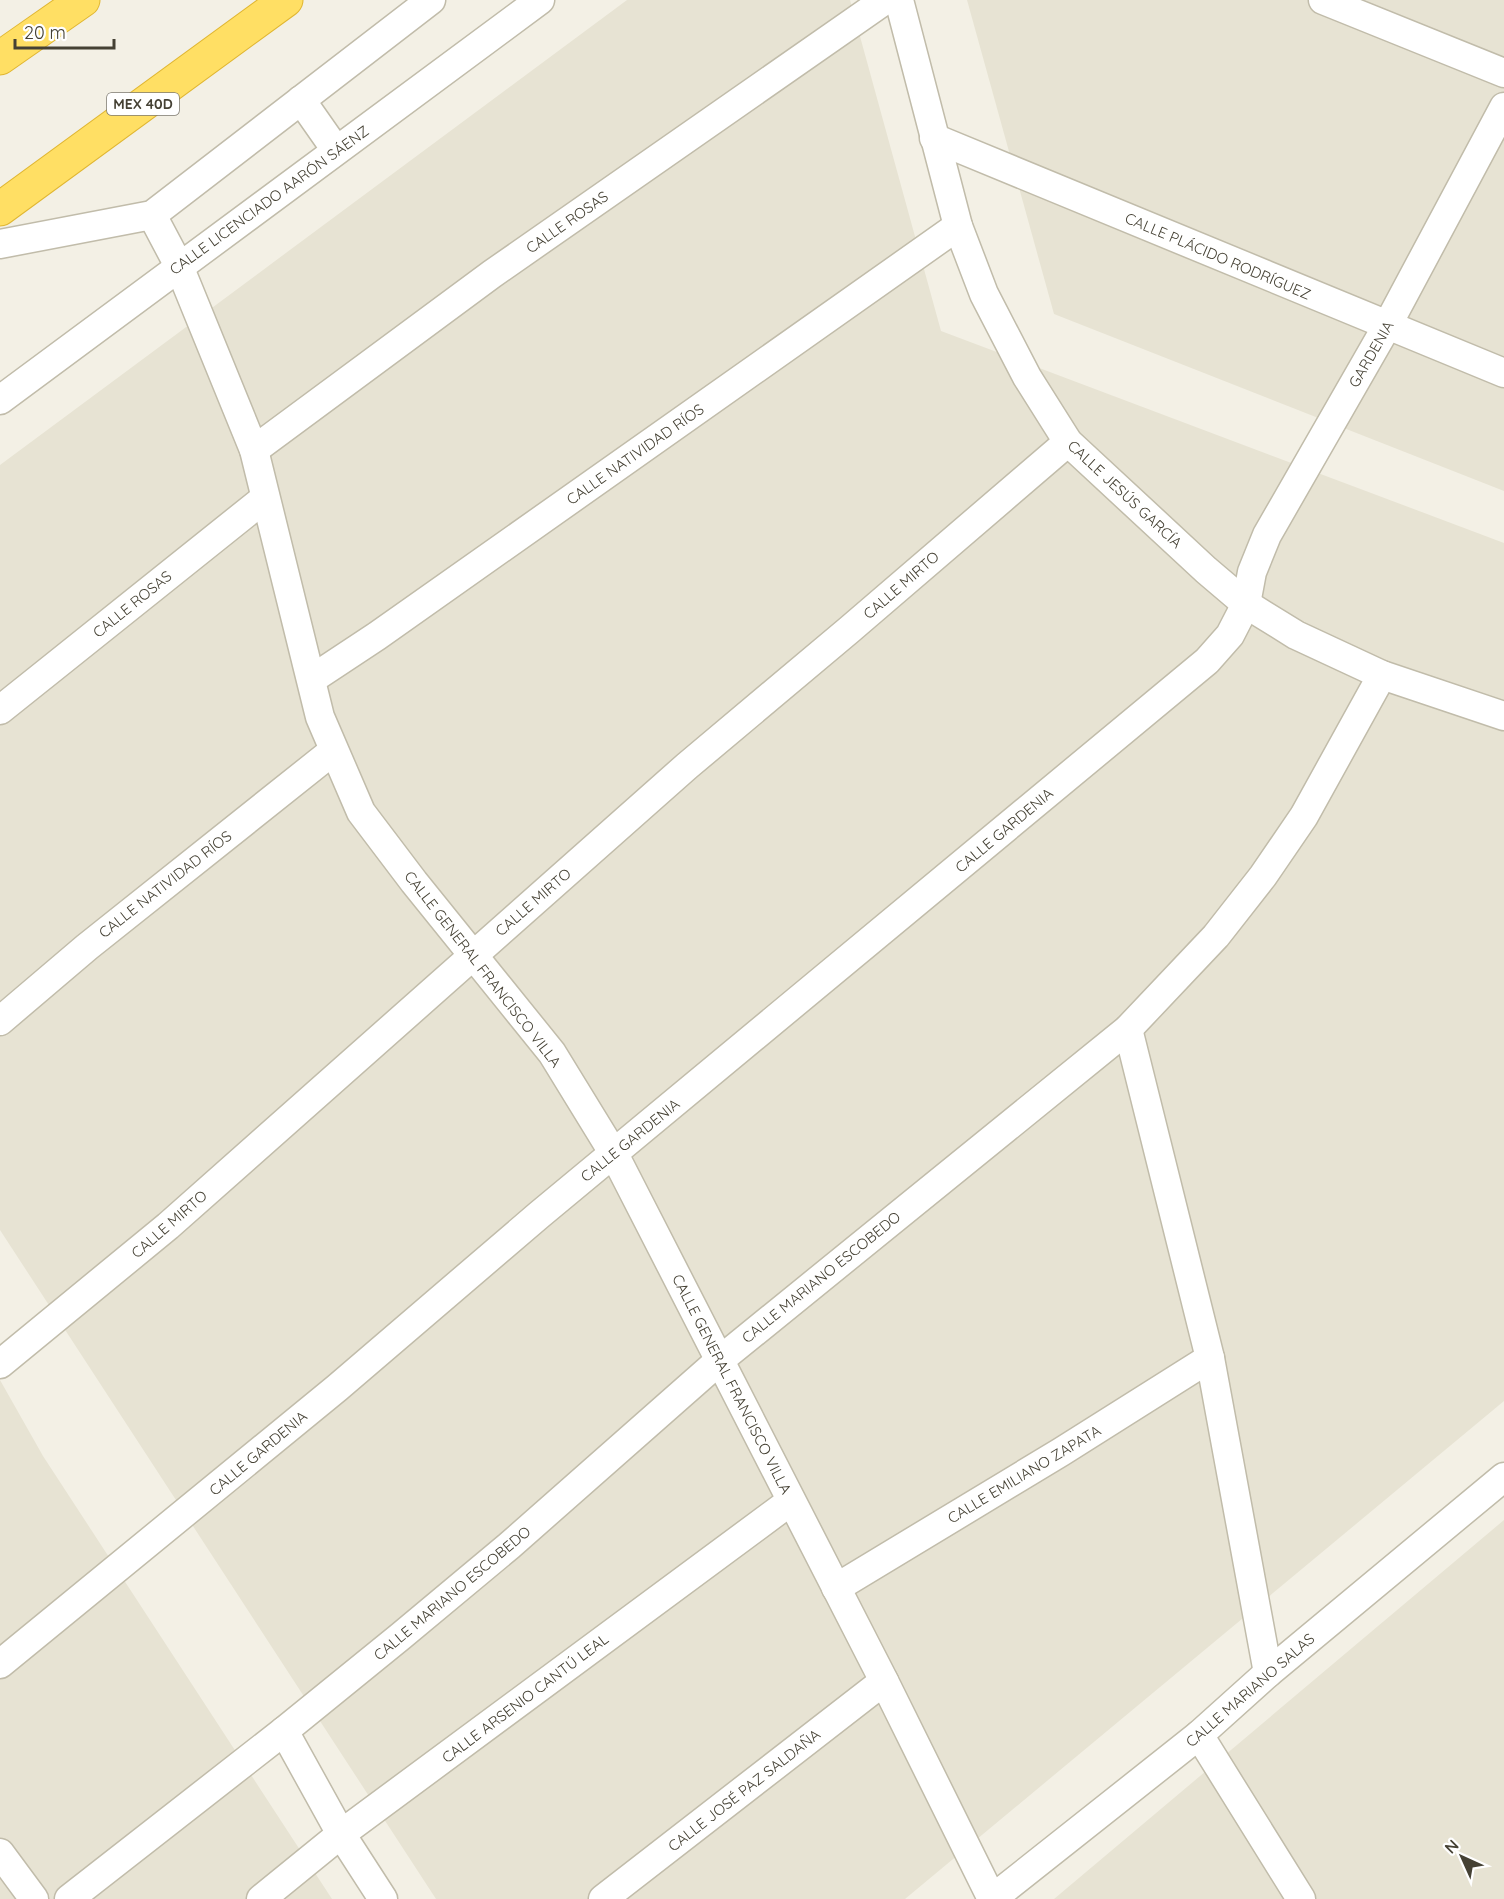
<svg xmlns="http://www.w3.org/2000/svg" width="1504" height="1899" viewBox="0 0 1504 1899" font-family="Quicksand,sans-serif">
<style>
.residential{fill:#e7e3d3}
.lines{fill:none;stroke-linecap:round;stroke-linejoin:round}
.minor-casing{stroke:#c1bcaa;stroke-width:31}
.motorway-casing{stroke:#e0b632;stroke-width:35}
.minor{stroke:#fff;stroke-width:28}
.motorway{stroke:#ffdf64;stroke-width:33}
.labels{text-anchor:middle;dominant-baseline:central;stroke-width:5;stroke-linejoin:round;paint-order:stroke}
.shield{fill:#fff;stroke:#7d7a71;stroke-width:1.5}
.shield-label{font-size:14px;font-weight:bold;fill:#454134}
.street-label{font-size:15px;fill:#454134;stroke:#fff}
</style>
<rect width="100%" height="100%" fill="#f3f0e5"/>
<!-- residential -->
<g class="residential">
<polygon points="627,0 850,0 941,331 1504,543 1504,1401 905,1899 436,1899 0,1230 0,465"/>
<polygon points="967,0 1504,0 1504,491 1054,314"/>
<polygon points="0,1380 43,1456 332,1899 0,1899"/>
<polygon points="1504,1520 1504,1899 1054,1899"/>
</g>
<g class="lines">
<defs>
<g id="minor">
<polyline points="899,0 958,226 984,294 1027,377 1068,442 1206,570 1246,604 1296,635 1382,675 1504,716"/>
<polyline points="1323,0 1504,73"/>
<polyline points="301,100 336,150"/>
<polyline points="934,138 1504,373"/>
<polyline points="152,215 179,266 254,450 320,717 361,812 414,882 552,1053 614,1154 884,1681 992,1899"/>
<polyline points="0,244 152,215 431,0"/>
<polyline points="0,400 540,0"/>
<polyline points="254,450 492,274 885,0"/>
<polyline points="312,679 377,636 958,226"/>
<polyline points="0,710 265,498"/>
<polyline points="0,1021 87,947 333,751"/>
<polyline points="1128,1029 1210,1358 1268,1673"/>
<polyline points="0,1364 168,1226 687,766 849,630 1068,442"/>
<polyline points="836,1588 1061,1452 1210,1358"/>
<polyline points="0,1664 337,1388 539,1215 1207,661 1230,635 1246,604 1252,572 1267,535 1387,326 1504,107"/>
<polyline points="284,1731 341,1834 383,1899"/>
<polyline points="1199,1735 1301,1899"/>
<polyline points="0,1853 34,1899"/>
<polyline points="69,1899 284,1731 401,1636 509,1546 720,1360 1128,1029 1216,936 1263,876 1304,816 1382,675"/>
<polyline points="261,1899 341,1834 791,1501"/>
<polyline points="603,1899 884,1681"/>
<polyline points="992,1899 1199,1735 1268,1673 1504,1477"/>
</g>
<g id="motorway">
<polyline points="0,58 83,0"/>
<polyline points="0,209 286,0"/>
</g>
</defs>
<!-- minor casing -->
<use href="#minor" class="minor-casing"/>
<!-- motorway casing -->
<use href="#motorway" class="motorway-casing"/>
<!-- minor -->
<use href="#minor" class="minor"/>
<!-- motorway -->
<use href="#motorway" class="motorway"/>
</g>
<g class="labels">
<!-- shield labels -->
<rect class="shield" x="107" y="93" width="72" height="22" rx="4.5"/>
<g class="shield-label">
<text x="143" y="104">MEX 40D</text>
</g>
<!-- street labels -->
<g class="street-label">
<text transform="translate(269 200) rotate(-36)">CALLE LICENCIADO AARÓN SÁENZ</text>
<text transform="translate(567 222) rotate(-35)">CALLE ROSAS</text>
<text transform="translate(1218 256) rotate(23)">CALLE PLÁCIDO RODRÍGUEZ</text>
<text transform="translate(1371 354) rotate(-60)">GARDENIA</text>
<text transform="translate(635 454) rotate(-35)">CALLE NATIVIDAD RÍOS</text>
<text transform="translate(1125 494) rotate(43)">CALLE JESÚS GARCÍA</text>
<text transform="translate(901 585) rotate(-41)">CALLE MIRTO</text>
<text transform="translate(132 604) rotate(-39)">CALLE ROSAS</text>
<text transform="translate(1004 830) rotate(-40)">CALLE GARDENIA</text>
<text transform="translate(165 884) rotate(-38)">CALLE NATIVIDAD RÍOS</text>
<text transform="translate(533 902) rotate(-41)">CALLE MIRTO</text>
<text transform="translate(483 969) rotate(52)">CALLE GENERAL FRANCISCO VILLA</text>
<text transform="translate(630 1140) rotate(-39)">CALLE GARDENIA</text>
<text transform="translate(169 1224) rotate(-41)">CALLE MIRTO</text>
<text transform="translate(821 1277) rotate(-39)">CALLE MARIANO ESCOBEDO</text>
<text transform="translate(732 1384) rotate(63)">CALLE GENERAL FRANCISCO VILLA</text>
<text transform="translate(258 1453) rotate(-40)">CALLE GARDENIA</text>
<text transform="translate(1024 1474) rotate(-31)">CALLE EMILIANO ZAPATA</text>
<text transform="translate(452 1593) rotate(-40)">CALLE MARIANO ESCOBEDO</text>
<text transform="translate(1250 1690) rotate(-41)">CALLE MARIANO SALAS</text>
<text transform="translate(525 1698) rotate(-37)">CALLE ARSENIO CANTÚ LEAL</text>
<text transform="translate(744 1790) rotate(-38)">CALLE JOSÉ PAZ SALDAÑA</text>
</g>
</g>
<!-- north arrow -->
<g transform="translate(1462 1857) rotate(315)" stroke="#ffffff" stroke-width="4.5" paint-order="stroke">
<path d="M0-4.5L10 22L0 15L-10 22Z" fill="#454134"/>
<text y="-9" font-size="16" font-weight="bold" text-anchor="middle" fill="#454134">N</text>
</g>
<!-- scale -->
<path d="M15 39v9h99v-9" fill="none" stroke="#454134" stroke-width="3"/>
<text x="24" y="39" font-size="18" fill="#454134" stroke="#ffffff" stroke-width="4.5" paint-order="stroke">20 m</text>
</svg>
